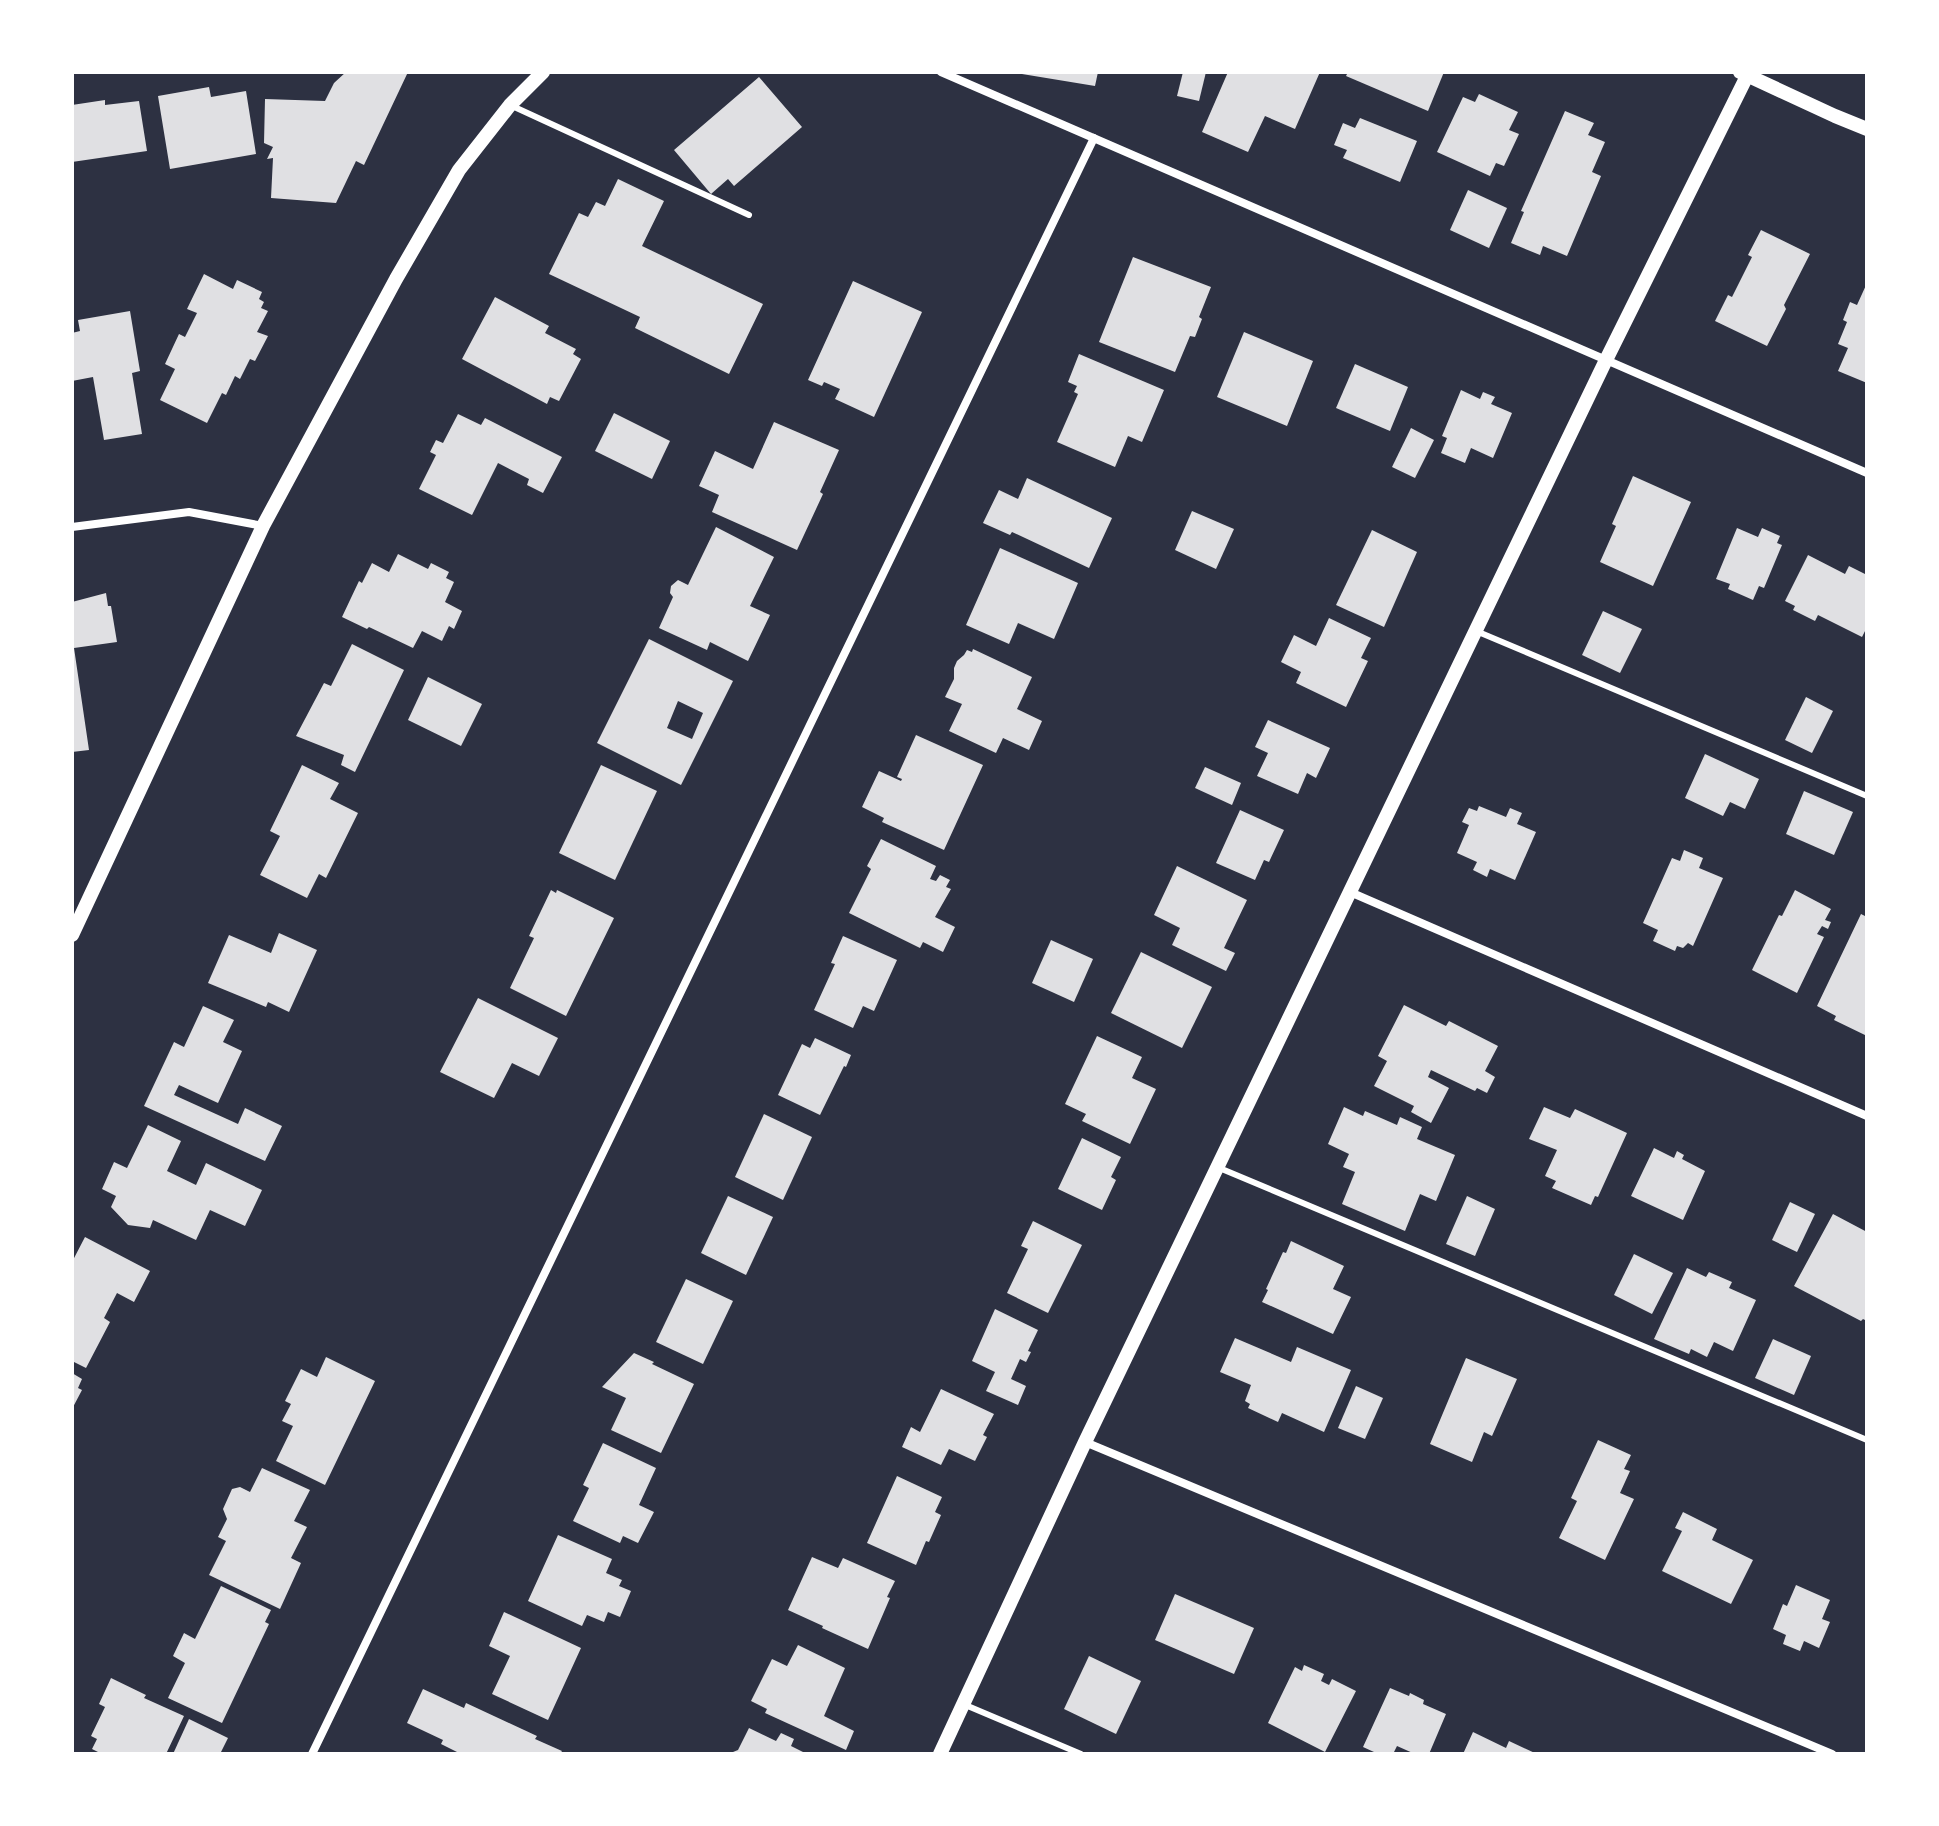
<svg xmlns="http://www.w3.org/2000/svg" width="1939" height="1826" viewBox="0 0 1939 1826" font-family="Karla,sans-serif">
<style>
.building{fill:#e0e0e3;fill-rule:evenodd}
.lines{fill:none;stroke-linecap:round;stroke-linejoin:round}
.service{stroke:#fff;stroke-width:6}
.minor{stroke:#fff;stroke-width:8}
.tertiary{stroke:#fff;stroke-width:14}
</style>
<rect width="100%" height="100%" fill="#2d3142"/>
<!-- building -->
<g class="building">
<polygon points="346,72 408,72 364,165 356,161 336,203 271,198 273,158 267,159 273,147 264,143 265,99 325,101 334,83"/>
<polygon points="1022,72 1098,72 1095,86 1022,74"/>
<polygon points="1183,72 1206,72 1199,101 1177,96"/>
<polygon points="1228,72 1320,72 1295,129 1265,116 1248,152 1202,132"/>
<polygon points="1348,72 1444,72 1428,111 1346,76"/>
<polygon points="759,77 802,127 734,186 728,179 711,194 674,150"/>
<polygon points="209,87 211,97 246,91 256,154 170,169 158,96"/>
<polygon points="1479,94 1518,112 1509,130 1519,134 1504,166 1496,163 1490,176 1437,152 1463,97 1475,102"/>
<polygon points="105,100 105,105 139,101 147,151 72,162 72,105"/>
<polygon points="1565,111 1594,123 1588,135 1605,142 1592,172 1601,176 1567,256 1543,246 1540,255 1511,243 1524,212 1521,211"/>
<polygon points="1360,118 1417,141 1400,182 1343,158 1347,150 1334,145 1343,123 1355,128"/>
<polygon points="618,179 664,201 642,246 763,304 729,374 635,328 640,317 549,274 579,213 588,217 596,202 605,206"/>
<polygon points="1468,190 1507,208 1489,248 1450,230"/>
<polygon points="1761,230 1810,254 1784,305 1786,309 1767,346 1715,321 1728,295 1732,297 1752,257 1748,255"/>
<polygon points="1133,257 1211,287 1199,317 1202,319 1195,337 1190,336 1175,372 1099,342"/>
<polygon points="204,274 233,289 237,280 262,292 259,299 264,302 261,308 268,311 257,332 268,336 255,361 250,359 240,379 235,376 226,395 222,393 207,423 160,400 175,369 165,364 179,334 185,337 197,313 187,309"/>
<polygon points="853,281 922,312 874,417 835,399 840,389 824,382 822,386 808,380"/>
<polygon points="1867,283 1867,383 1838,371 1848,348 1838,344 1847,322 1843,320 1850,302 1857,305"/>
<polygon points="495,297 549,326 545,333 576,349 573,354 581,359 559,401 550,397 547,404 462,359"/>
<polygon points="130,311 140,371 132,373 142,434 104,440 93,377 72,381 72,333 80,331 78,320"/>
<polygon points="1244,332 1313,361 1287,426 1217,397"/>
<polygon points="1079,354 1164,390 1142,442 1128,436 1115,467 1057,442 1078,394 1074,392 1077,386 1068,382"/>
<polygon points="1355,364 1408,387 1390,431 1336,408"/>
<polygon points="1461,390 1480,399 1483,392 1495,397 1491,404 1512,413 1493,458 1471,448 1465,463 1441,453 1447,438 1442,436"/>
<polygon points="614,413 670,441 652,479 595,451"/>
<polygon points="458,414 481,425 485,418 562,457 543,493 527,485 529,479 498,463 472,515 419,489 436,455 430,452 436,440 443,443"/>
<polygon points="774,422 839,450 820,492 823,494 797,550 712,512 719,495 699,486 715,451 753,469"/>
<polygon points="1411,428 1434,440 1415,478 1392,467"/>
<polygon points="1633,476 1691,502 1653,586 1600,562 1616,526 1612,524"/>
<polygon points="1027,478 1112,518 1089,568 1012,532 1010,535 983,523 999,490 1018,499"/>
<polygon points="1192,511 1234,529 1216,569 1175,550"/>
<polygon points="716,527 774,557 750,606 770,615 748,661 710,642 707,650 659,628 673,597 670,593 671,586 678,580 688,585"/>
<polygon points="1737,528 1758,537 1762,528 1780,536 1777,543 1782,545 1764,588 1759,586 1753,600 1728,589 1730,584 1716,579"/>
<polygon points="1372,530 1417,552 1384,627 1336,605"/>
<polygon points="1000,548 1078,583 1054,639 1018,623 1009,644 966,625"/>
<polygon points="398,554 428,569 431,563 449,572 446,578 454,582 445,602 462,611 454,629 449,626 442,641 422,631 413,648 369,627 367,629 342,617 359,581 362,583 372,563 389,572"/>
<polygon points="1808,555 1845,574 1849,566 1867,575 1867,627 1862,637 1818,615 1815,621 1793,610 1795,606 1785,601"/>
<polygon points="106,593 108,606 111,606 117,642 74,648 89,750 72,752 72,602"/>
<polygon points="1603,611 1642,629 1620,673 1582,655"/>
<polygon points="1329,618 1371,638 1361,658 1368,661 1346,707 1296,683 1301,672 1281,662 1294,635 1316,646"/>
<path d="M649,639L733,681L681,785L597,743ZM678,701L703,713L692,739L667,728Z"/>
<polygon points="352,644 404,670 355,772 341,765 344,755 296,736 324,683 331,686"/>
<polygon points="973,649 1032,677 1017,709 1042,721 1029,750 1003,738 996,753 949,731 962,704 945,697 954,679 954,668 957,661 964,655 967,650 972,652"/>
<polygon points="428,677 482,704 461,746 408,720"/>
<polygon points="1806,697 1833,711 1812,753 1785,740"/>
<polygon points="1268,720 1330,748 1316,778 1307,773 1298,794 1257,776 1268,753 1255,747"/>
<polygon points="916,735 983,765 944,850 882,822 884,818 862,807 879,771 901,781 902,779 897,777"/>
<polygon points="1705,754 1759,779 1745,809 1730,802 1723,816 1685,798"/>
<polygon points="302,765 339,783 330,799 358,813 326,878 319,874 307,898 260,875 280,836 270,831"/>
<polygon points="601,765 657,791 615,880 559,853"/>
<polygon points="1205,767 1241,783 1232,805 1195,788"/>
<polygon points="1804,791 1853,812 1834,855 1786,834"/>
<polygon points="1479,806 1506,817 1510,808 1522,813 1517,824 1536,832 1515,880 1490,869 1487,877 1473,870 1477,862 1457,853 1469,825 1462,822 1469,808 1477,811"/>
<polygon points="1240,810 1284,830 1269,862 1264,860 1255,880 1216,863"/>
<polygon points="881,839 936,866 930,879 936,881 940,875 950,880 946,887 951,889 935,917 955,927 943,952 923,942 920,948 849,913 871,869 867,866"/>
<polygon points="1684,850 1703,858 1699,868 1723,878 1693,946 1688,943 1683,948 1677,946 1675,951 1653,941 1658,930 1643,923 1672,858 1680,861"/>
<polygon points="1177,866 1247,900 1224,948 1235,953 1226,971 1172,945 1180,928 1154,915"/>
<polygon points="551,890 556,893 557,890 614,918 566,1016 510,988 534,938 529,936"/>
<polygon points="1795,890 1831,909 1825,920 1831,922 1828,929 1822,926 1817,934 1824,937 1797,993 1752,970 1779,915 1782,916"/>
<polygon points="1861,914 1867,917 1867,1036 1834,1020 1836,1016 1817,1006"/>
<polygon points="279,933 317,950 289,1012 268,1002 266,1007 208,983 229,935 271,953"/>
<polygon points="843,936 897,960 874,1011 863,1006 853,1028 814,1010 835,964 831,963"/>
<polygon points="1051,940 1093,959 1074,1002 1032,983"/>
<polygon points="1141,952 1212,987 1182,1048 1111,1013"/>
<polygon points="478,998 558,1038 539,1076 512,1063 494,1098 440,1072"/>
<polygon points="1404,1005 1446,1026 1449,1021 1498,1046 1485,1071 1495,1077 1487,1093 1477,1088 1475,1091 1431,1070 1428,1077 1449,1088 1431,1123 1411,1112 1414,1106 1374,1086 1387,1061 1378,1056"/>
<polygon points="203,1006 234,1020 223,1042 242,1051 218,1103 179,1085 174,1095 238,1124 245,1108 282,1126 265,1161 144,1106 174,1042 184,1047"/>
<polygon points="1097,1036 1142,1057 1132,1078 1156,1089 1130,1144 1082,1121 1086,1114 1065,1104"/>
<polygon points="815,1038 851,1055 846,1067 844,1066 820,1115 778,1095 802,1044 810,1048"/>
<polygon points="1344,1107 1363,1116 1365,1111 1397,1125 1400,1117 1422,1127 1417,1139 1455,1155 1436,1201 1420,1194 1405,1231 1342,1204 1355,1172 1343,1167 1349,1154 1328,1144"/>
<polygon points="1544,1107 1570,1118 1575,1109 1627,1133 1598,1197 1595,1196 1591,1205 1552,1188 1556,1181 1545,1176 1557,1150 1529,1139"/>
<polygon points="764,1114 812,1137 783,1200 735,1177"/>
<polygon points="148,1125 181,1141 167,1171 196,1185 206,1163 262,1190 245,1226 210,1210 196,1240 153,1220 150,1228 128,1225 111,1207 116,1196 102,1189 114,1162 127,1168"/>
<polygon points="1082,1138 1121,1157 1111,1177 1116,1180 1102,1210 1058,1189"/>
<polygon points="1654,1148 1674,1158 1677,1151 1684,1155 1682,1159 1705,1171 1683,1220 1631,1196"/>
<polygon points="728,1196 773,1217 746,1275 701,1253"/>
<polygon points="1467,1196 1495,1209 1475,1256 1446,1244"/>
<polygon points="1790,1202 1815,1214 1797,1252 1772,1240"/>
<polygon points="1833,1214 1867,1232 1867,1321 1863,1319 1861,1321 1794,1286"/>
<polygon points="1033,1221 1082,1245 1048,1313 1007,1293 1028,1249 1021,1246"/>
<polygon points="85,1237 150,1271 134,1302 117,1293 104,1318 110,1322 86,1368 72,1361 72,1262"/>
<polygon points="1291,1241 1344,1266 1333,1289 1351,1297 1333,1334 1262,1302 1268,1290 1266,1289 1283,1252 1286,1253"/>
<polygon points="1634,1254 1673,1273 1652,1314 1614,1295"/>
<polygon points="1687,1268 1706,1277 1709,1272 1732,1282 1729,1288 1756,1300 1733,1351 1714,1342 1707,1357 1691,1349 1689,1354 1654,1339"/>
<polygon points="686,1279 733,1301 703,1364 656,1342"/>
<polygon points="995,1309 1038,1330 1028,1351 1031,1352 1026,1362 1020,1359 1011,1379 1026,1386 1018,1405 986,1391 995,1372 972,1361"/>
<polygon points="1235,1338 1291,1362 1297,1347 1351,1370 1324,1432 1282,1413 1278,1422 1248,1408 1250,1404 1245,1401 1251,1385 1220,1372"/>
<polygon points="1773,1339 1811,1356 1794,1395 1755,1378"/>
<polygon points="634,1353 654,1362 652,1364 694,1384 661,1453 611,1430 626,1398 602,1387"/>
<polygon points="326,1357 375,1381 325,1485 276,1461 293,1426 282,1421 291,1404 285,1401 301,1369 317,1377"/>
<polygon points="1466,1358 1517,1379 1492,1436 1484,1432 1472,1462 1430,1444"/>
<polygon points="72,1373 82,1379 78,1388 82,1390 72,1409"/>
<polygon points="1356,1386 1383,1398 1365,1439 1338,1428"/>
<polygon points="941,1389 994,1414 983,1435 987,1437 975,1461 949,1449 941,1465 902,1447 911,1427 920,1432"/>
<polygon points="1598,1440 1631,1455 1624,1469 1630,1471 1620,1493 1634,1499 1605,1560 1559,1538 1577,1501 1571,1498"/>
<polygon points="603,1443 656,1468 639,1505 654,1512 638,1543 623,1536 620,1543 573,1521 589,1488 583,1485"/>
<polygon points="262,1468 310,1490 294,1521 307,1527 291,1558 301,1563 280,1609 209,1575 226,1541 218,1537 227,1519 223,1509 232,1489 240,1487 250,1492"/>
<polygon points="897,1476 942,1497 935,1512 941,1515 929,1542 926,1541 916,1565 867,1543"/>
<polygon points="1683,1512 1717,1529 1712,1540 1753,1560 1731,1604 1662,1571 1682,1531 1675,1528"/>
<polygon points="558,1535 612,1559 606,1573 622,1580 619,1586 631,1591 620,1617 608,1612 604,1622 587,1615 582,1626 528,1601"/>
<polygon points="812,1557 838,1568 843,1558 895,1581 887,1597 890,1598 868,1649 822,1628 823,1626 788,1610"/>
<polygon points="1796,1585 1830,1600 1822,1619 1830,1622 1819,1648 1804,1641 1800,1651 1783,1644 1786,1635 1773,1629 1783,1604 1787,1606"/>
<polygon points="221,1586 271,1610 265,1622 269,1624 222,1723 168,1698 185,1663 173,1656 184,1633 195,1639"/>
<polygon points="1175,1594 1254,1628 1234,1674 1155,1640"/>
<polygon points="504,1612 581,1648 548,1720 492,1694 510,1656 489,1646"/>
<polygon points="798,1645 845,1668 824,1716 854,1731 846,1750 765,1713 767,1709 751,1701 772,1659 787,1666"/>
<polygon points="1089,1656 1141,1681 1116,1734 1064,1709"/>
<polygon points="1304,1665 1324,1674 1321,1681 1329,1685 1332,1679 1356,1691 1325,1752 1268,1723 1295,1667 1302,1671"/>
<polygon points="111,1678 146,1695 144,1698 184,1716 166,1754 102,1754 92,1749 97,1739 91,1736 105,1707 99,1704"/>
<polygon points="1390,1688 1409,1696 1410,1693 1424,1700 1423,1704 1446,1714 1429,1754 1415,1754 1397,1746 1393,1754 1373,1754 1374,1752 1363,1747"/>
<polygon points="423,1689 464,1708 466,1703 537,1736 535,1739 562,1751 560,1754 461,1754 441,1744 443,1740 407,1723"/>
<polygon points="189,1719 228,1738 220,1754 173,1754"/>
<polygon points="749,1728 776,1741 781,1733 794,1739 791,1746 807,1754 728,1754 738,1750"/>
<polygon points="1473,1732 1506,1748 1509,1741 1537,1754 1463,1754"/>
</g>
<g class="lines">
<!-- service -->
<g class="service">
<polyline points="510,105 749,215"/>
<polyline points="1476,631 1867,796"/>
<polyline points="1217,1167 1867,1440"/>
<polyline points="963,1704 1081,1754"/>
</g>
<!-- minor -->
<g class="minor">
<polyline points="941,72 1867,473"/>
<polyline points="72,527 189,512 263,526"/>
<polyline points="1350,892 1867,1116"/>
<polyline points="1085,1442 1832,1754"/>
<polyline points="312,1754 1094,138"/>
</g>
<!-- tertiary -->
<g class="tertiary">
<polyline points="1740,72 1835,116 1867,129"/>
<polyline points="72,935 263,526 396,279 459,170 510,105 543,72"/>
<polyline points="940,1754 1085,1442 1606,360 1747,76"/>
</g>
</g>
<!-- border -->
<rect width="1939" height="1826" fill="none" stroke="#ffffff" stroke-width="148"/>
</svg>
